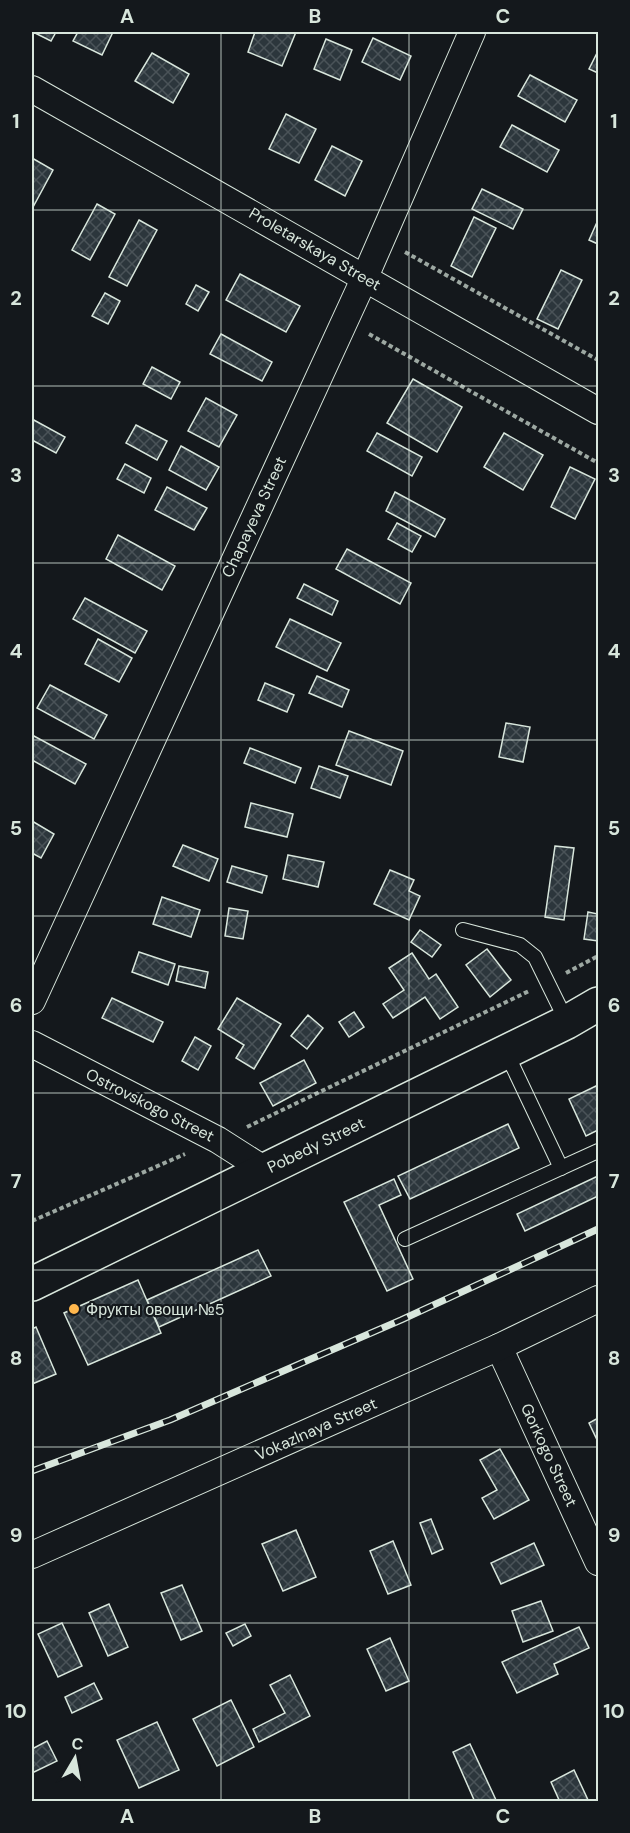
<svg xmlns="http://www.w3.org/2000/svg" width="630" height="1833" viewBox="0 0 630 1833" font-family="'DM Sans',sans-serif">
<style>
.building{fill:url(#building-cross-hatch);stroke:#d8e6dc;stroke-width:1.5}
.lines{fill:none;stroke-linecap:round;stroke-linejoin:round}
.lane-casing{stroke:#d8e6dc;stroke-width:16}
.street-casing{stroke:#d8e6dc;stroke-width:28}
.secondary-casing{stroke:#d8e6dc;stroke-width:36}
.path{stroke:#9da8a2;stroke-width:4;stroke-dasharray:4.5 3;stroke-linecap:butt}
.lane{stroke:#14181c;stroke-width:14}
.street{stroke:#14181c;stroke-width:26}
.secondary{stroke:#14181c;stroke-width:33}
.rail-casing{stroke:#d8e6dc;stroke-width:7}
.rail{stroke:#14181c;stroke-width:4.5;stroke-dasharray:14;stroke-linecap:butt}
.grid{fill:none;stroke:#d8e6dc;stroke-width:1.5;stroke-opacity:0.55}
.poi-dot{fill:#ffb74d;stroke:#14181c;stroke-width:2}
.labels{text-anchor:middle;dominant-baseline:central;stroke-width:4.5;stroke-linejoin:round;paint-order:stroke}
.street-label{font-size:16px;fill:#d8e6dc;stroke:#14181c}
.poi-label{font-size:16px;fill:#d8e6dc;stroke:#14181c;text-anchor:start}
.neatline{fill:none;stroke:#d8e6dc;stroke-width:2}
.grid-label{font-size:20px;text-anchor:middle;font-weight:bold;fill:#d8e6dc}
</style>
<defs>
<pattern id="building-cross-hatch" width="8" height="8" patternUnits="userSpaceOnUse" patternTransform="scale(1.5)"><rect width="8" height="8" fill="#2c363c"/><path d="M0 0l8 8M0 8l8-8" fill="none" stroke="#4a5358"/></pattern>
</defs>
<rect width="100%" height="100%" fill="#14181c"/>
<!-- building -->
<g class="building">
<polygon points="33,32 56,32 51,41"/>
<polygon points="78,32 113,32 102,55 73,41"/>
<polygon points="255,32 296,32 282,66 248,52"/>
<polygon points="373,38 411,56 400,80 362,62"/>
<polygon points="326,39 352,50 340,80 314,69"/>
<polygon points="598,51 598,73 589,69"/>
<polygon points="152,53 189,74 173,103 135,81"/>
<polygon points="530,75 577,100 565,122 518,96"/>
<polygon points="286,114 316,129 299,163 269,149"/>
<polygon points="512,125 559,150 547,172 500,147"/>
<polygon points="332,146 362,161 345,196 315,180"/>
<polygon points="32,158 53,170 32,209"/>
<polygon points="482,189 523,209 513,229 472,209"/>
<polygon points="97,204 115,214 90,260 72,250"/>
<polygon points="474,217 496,228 472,277 451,266"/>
<polygon points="139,220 157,230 127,286 109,277"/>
<polygon points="598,220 598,244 589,240"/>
<polygon points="561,270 582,280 558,329 537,319"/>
<polygon points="240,274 300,306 286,332 226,300"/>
<polygon points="196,285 209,292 198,311 186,304"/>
<polygon points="105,293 120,301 108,324 92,316"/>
<polygon points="221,334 272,362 262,381 210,354"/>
<polygon points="152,367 180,382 171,399 143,384"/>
<polygon points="413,379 462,407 437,452 387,423"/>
<polygon points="206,398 237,415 219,447 188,431"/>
<polygon points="32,419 65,437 56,453 32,440"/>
<polygon points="136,425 167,441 157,460 126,443"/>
<polygon points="377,433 422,457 412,476 367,451"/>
<polygon points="504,433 543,455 523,490 484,467"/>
<polygon points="181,446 219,467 206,490 169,470"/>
<polygon points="125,464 151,478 144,493 117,479"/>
<polygon points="570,467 595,479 575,519 551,507"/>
<polygon points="167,487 207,508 194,530 155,510"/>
<polygon points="395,492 445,519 435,537 386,511"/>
<polygon points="397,523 421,536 412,552 388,539"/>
<polygon points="118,535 175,566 162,590 106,559"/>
<polygon points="347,549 411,583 400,604 336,569"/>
<polygon points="304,584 338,601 332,615 297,598"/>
<polygon points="85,598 147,631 135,653 73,619"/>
<polygon points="290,619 341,643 327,671 276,647"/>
<polygon points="98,639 132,658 119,682 85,664"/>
<polygon points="317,676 349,690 342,707 309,693"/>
<polygon points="265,683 294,695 287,712 258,700"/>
<polygon points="50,685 107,715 94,739 37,708"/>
<polygon points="506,723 530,727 523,762 499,757"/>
<polygon points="349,731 403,751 391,785 336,765"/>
<polygon points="32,735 86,764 75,784 32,760"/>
<polygon points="250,748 301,768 295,783 244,763"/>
<polygon points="319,766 348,776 340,798 311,788"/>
<polygon points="251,803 293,814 287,837 245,827"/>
<polygon points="32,821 54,834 41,858 32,853"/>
<polygon points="183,845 218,859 209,881 173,866"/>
<polygon points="555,846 574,848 564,920 545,917"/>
<polygon points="288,855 324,862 318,887 283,879"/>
<polygon points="232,866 267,876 262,893 227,882"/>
<polygon points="390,870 414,880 409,891 420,896 409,920 374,904"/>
<polygon points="162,897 200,910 191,937 153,924"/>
<polygon points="229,908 248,911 243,939 225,936"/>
<polygon points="588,912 598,914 598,941 584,939"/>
<polygon points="420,930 441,945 432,957 411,942"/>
<polygon points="487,949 511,980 490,997 466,965"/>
<polygon points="139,952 175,964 168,985 132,972"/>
<polygon points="412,953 429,979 436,974 458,1007 440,1019 425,997 393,1018 383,1004 404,990 389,968"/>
<polygon points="179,966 208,972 205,988 176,981"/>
<polygon points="112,998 163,1022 153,1042 102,1018"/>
<polygon points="237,998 281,1024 254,1069 236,1058 244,1045 218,1029"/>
<polygon points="354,1012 364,1027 349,1037 339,1022"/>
<polygon points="308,1015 323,1028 307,1049 291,1036"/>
<polygon points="195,1037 211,1046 198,1070 182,1061"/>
<polygon points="304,1060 316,1083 273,1106 260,1083"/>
<polygon points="598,1085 598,1130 586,1136 569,1099"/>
<polygon points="508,1124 519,1148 410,1199 398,1176"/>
<polygon points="598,1176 598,1196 525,1231 517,1214"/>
<polygon points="394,1179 401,1195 379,1205 413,1279 387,1291 344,1202"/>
<polygon points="258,1250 271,1276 159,1327 147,1300"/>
<polygon points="138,1280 161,1333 88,1365 64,1313"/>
<polygon points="36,1327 56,1374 32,1384 32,1329"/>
<polygon points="598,1418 598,1442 589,1423"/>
<polygon points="500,1449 529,1500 494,1519 482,1498 497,1490 480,1460"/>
<polygon points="431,1519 443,1549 432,1554 420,1523"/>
<polygon points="296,1530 316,1577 283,1591 262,1544"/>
<polygon points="393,1541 411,1585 388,1594 370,1551"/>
<polygon points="534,1543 544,1565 501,1584 491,1563"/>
<polygon points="182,1585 202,1631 181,1640 161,1593"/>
<polygon points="541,1601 553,1631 523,1642 512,1611"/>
<polygon points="109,1604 128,1647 108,1656 89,1613"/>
<polygon points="62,1623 82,1666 58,1677 38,1634"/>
<polygon points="245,1624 251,1636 233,1646 226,1633"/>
<polygon points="579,1627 589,1648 554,1664 558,1674 517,1693 502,1662"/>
<polygon points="390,1638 409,1681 386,1691 367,1649"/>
<polygon points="290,1675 310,1716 259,1742 253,1729 285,1713 270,1685"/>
<polygon points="94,1683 102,1699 72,1713 65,1697"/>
<polygon points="231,1700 254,1747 217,1766 193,1719"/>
<polygon points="157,1722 179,1770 139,1788 117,1740"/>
<polygon points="47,1741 57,1761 32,1773 32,1749"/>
<polygon points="470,1744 496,1800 493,1802 475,1802 453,1752"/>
<polygon points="574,1770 589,1802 560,1802 551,1782"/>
</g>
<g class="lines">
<defs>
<g id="lane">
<polyline points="463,930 520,945 535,957 567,1022"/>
<polyline points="506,1052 561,1168"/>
<polyline points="405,1239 598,1151"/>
</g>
<g id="street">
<polyline points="32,89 598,411"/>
<polyline points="32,1001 365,277 472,32"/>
<polyline points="32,1044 218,1140 265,1170"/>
<polyline points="499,1347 598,1562"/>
<polyline points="32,1555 499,1347 598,1299"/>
</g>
<polyline id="secondary" points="32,1284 567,1022 598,1004"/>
</defs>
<!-- lane casing -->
<use href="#lane" class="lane-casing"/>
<!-- street casing -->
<use href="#street" class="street-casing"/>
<!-- secondary casing -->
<use href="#secondary" class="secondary-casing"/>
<!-- path -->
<g class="path">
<polyline points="405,252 598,360"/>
<polyline points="369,334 598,463"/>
<polyline points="566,973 598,956"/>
<polyline points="247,1127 529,991"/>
<polyline points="32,1221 185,1154"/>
</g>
<!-- lane -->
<use href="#lane" class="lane"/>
<!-- street -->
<use href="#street" class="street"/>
<!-- secondary -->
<use href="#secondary" class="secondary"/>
<defs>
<polyline id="rail" points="32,1471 170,1420 401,1320 598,1229"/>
</defs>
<!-- rail casing -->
<use href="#rail" class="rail-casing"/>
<!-- rail -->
<use href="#rail" class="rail"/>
</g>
<!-- grid -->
<path class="grid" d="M221,32V1802M409,32V1802M32,210H598M32,386H598M32,563H598M32,740H598M32,916H598M32,1093H598M32,1270H598M32,1447H598M32,1623H598"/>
<!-- markers -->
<circle class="poi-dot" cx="74" cy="1309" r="6"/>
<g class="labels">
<!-- street labels -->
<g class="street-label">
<text transform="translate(315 249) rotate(30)">Proletarskaya Street</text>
<text transform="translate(254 517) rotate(-65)">Chapayeva Street</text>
<text transform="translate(150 1105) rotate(27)">Ostrovskogo Street</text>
<text transform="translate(316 1145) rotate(-26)">Pobedy Street</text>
<text transform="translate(316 1429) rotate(-24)">Vokazlnaya Street</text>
<text transform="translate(549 1455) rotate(65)">Gorkogo Street</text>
</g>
<!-- poi labels -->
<g class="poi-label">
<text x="86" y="1309">Фрукты овощи №5</text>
</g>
</g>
<!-- border -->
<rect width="630" height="1833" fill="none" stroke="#14181c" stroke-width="66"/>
<!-- north arrow -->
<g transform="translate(75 1758) rotate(10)" stroke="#14181c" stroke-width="4.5" paint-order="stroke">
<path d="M0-4.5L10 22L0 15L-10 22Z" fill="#d8e6dc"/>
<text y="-9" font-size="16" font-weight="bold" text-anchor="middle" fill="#d8e6dc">С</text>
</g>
<rect x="33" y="33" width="564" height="1767" class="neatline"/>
<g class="grid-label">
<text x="127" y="23">A</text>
<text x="315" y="23">B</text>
<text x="503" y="23">C</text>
<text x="16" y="128">1</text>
<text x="614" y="128">1</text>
<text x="16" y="305">2</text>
<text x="614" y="305">2</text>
<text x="16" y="482">3</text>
<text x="614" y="482">3</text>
<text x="16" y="658">4</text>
<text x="614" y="658">4</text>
<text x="16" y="835">5</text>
<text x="614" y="835">5</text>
<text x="16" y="1012">6</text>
<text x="614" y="1012">6</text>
<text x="16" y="1188">7</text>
<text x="614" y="1188">7</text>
<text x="16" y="1365">8</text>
<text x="614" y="1365">8</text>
<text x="16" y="1542">9</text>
<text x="614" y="1542">9</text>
<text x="16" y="1718">10</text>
<text x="614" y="1718">10</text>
<text x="127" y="1823">A</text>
<text x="315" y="1823">B</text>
<text x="503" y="1823">C</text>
</g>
</svg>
